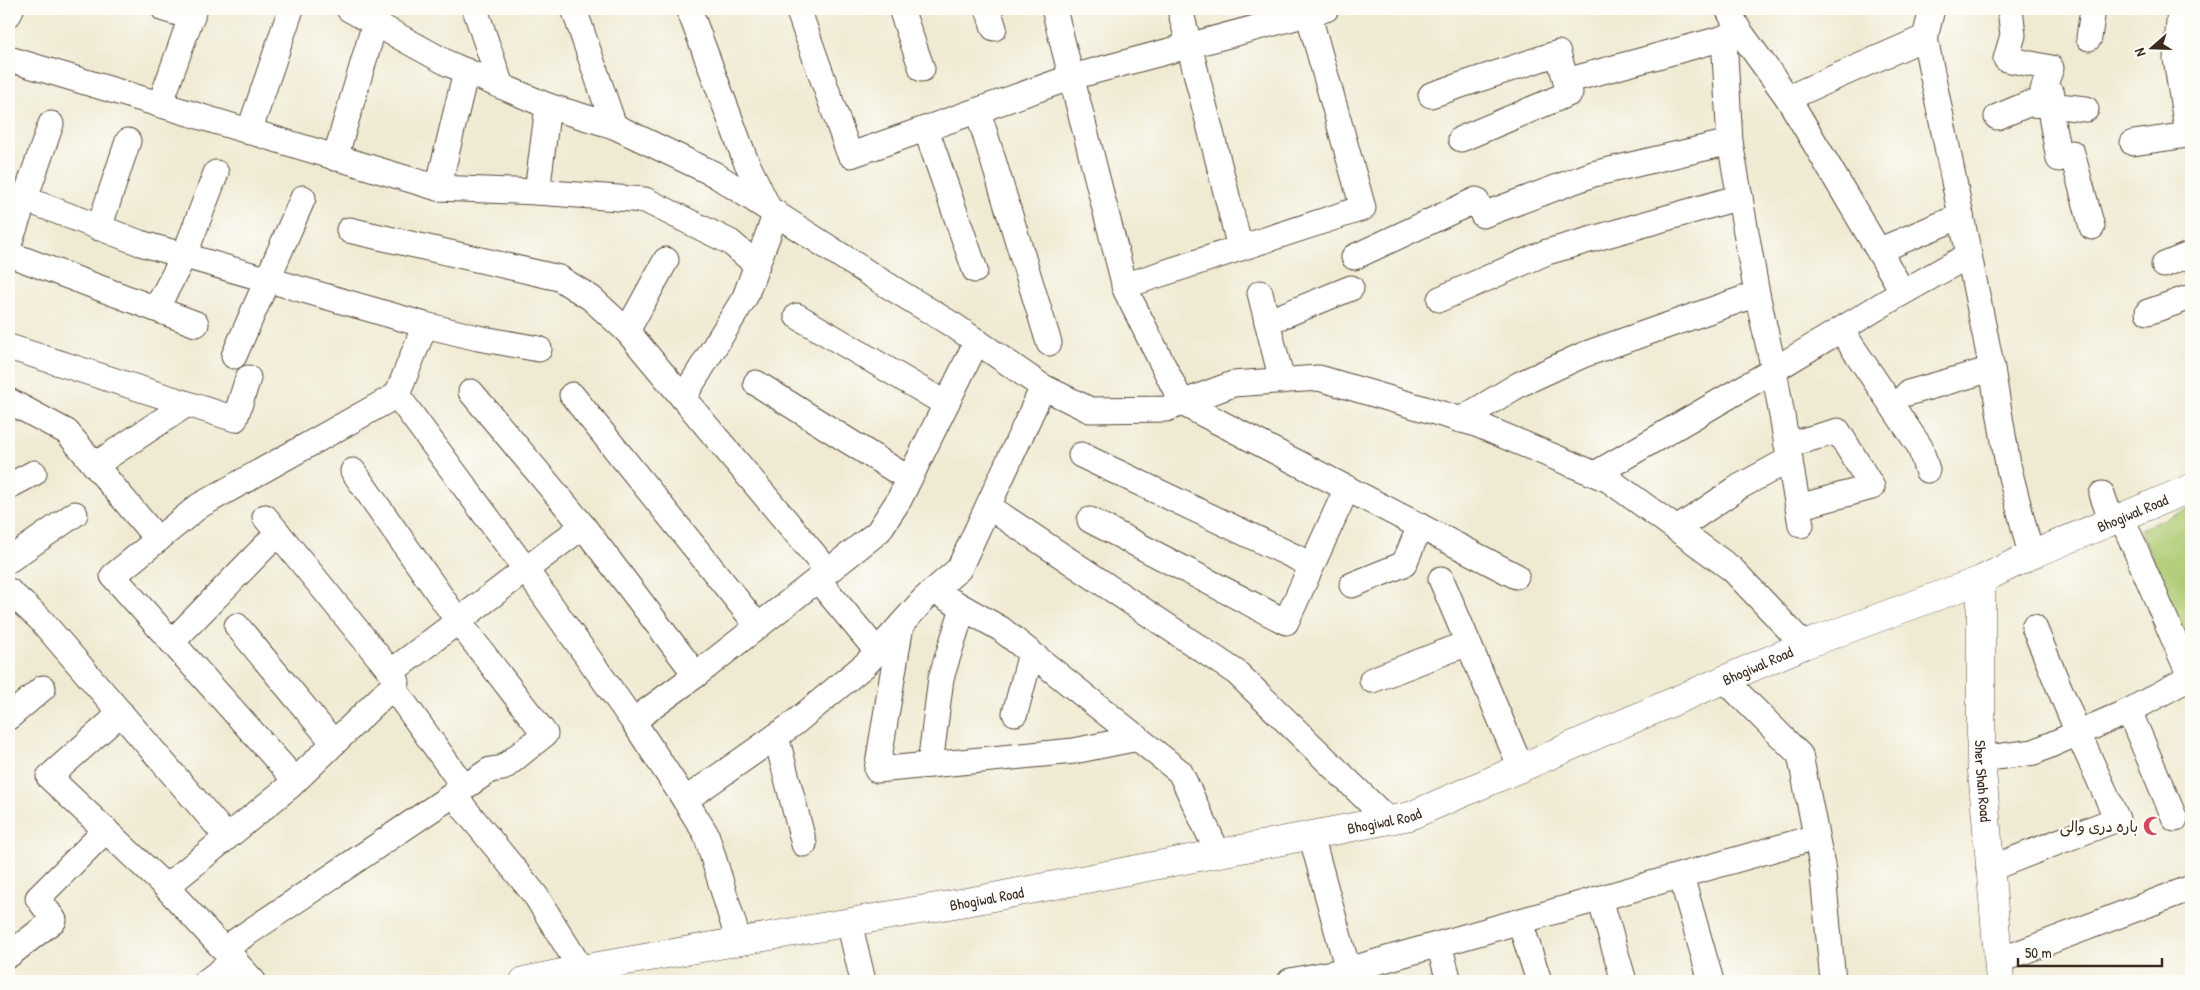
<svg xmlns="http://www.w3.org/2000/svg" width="2200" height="990" viewBox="0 0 2200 990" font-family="'Patrick Hand','Playpen Sans Arabic',sans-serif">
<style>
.green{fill:#acc96f;stroke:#747a46}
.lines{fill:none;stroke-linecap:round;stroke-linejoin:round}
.minor-casing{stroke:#564739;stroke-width:27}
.major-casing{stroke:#564739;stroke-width:29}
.minor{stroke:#fff;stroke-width:25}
.major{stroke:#fff;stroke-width:28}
.labels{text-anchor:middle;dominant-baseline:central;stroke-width:4.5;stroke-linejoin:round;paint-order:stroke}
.street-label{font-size:15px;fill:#3b2a1e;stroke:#fdfcf7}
.poi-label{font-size:15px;fill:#3b2a1e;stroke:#fdfcf7;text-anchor:end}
</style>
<rect width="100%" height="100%" fill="#fdfcf7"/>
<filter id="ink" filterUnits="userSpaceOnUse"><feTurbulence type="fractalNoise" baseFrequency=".02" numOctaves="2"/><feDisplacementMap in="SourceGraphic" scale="10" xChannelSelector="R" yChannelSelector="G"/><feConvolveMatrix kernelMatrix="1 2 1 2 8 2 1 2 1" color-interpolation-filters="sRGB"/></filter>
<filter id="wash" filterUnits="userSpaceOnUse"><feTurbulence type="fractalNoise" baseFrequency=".0096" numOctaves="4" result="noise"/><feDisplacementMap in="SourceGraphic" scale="20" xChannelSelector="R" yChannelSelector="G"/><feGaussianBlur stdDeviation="1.12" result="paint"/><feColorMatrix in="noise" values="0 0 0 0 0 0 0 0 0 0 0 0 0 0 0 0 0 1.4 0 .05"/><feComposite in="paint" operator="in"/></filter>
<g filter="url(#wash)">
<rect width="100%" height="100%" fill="#efead2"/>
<!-- green -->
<polygon class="green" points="2191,508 2191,655 2140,529"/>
</g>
<g filter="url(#ink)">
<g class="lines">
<defs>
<g id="minor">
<polyline points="164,9 192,17"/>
<polyline points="349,9 449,64 548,106 614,126 714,174 879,280 956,327 1043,387 1090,410 1166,409 1233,384 1319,378 1476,424 1609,480 1732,569 1804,645"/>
<polyline points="475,9 501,86"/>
<polyline points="574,9 614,126"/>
<polyline points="689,9 745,159 769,209"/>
<polyline points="798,9 848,150 851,155 1072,77 1326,9"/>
<polyline points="901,9 922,69"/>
<polyline points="988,9 994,28"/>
<polyline points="1054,9 1126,291 1182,403 1516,576"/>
<polyline points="1180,9 1240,248"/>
<polyline points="1932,9 1925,38 1992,369 2008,465 2031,555"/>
<polyline points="2010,9 2013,35 2006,59 2051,68 2043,90 2052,94 2049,105 2086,109"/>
<polyline points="9,14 11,9"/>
<polyline points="1738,29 1724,38 1730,142 1757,294 1774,370 1801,525"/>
<polyline points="2089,38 2093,9"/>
<polyline points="9,59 438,188 537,192 645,200 730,242 757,265"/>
<polyline points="1431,95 1558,53 1566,81 1724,38"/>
<polyline points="1788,98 1926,37"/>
<polyline points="160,105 194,9"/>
<polyline points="978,111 1049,343"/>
<polyline points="1997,117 2028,104 2049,105 2059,159 2072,153 2092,227"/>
<polyline points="926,129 975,270"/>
<polyline points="249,132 291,9"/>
<polyline points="1461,139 1570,93 1566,81"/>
<polyline points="2133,143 2188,135 2176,59 2180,9"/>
<polyline points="335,158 375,23 370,9"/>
<polyline points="438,188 466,71"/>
<polyline points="537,192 548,106"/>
<polyline points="25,199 140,243 425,325"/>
<polyline points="99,228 128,141"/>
<polyline points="349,230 559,278 591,298 627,331 828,571"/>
<polyline points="9,244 51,124"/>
<polyline points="1880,250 1961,216"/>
<polyline points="9,254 196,324"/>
<polyline points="1354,257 1476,200 1483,215 1593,174 1730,142"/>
<polyline points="2164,265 2191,254"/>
<polyline points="1124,286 1363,208 1307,9"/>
<polyline points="1260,293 1282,381"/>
<polyline points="1900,294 1969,255"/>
<polyline points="1440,299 1547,252 1740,197"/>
<polyline points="156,309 184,256 216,173"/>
<polyline points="2148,312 2191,297"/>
<polyline points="797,316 946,404"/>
<polyline points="1267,322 1351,288"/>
<polyline points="1841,330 1920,447 1927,470"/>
<polyline points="627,331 666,260"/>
<polyline points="9,347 235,419 248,378"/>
<polyline points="539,349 478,338 425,325 397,395 526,570 633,721 685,800 706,834 739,942"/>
<polyline points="234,356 303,198"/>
<polyline points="756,383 909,479"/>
<polyline points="471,392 583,526 696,675"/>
<polyline points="1908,393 1992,369"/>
<polyline points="572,395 758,626"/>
<polyline points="683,398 745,297 776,213"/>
<polyline points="9,401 67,432 158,540"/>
<polyline points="1460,420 1520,384 1583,355 1757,294"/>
<polyline points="1787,445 1838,431 1872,487 1798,507"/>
<polyline points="1081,455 1312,565"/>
<polyline points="95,465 187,404"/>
<polyline points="1595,474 1774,370 1903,292 1788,98 1738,29 1728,9"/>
<polyline points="9,486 34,473"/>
<polyline points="2102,494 2112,523"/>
<polyline points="989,507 1237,673 1388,820"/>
<polyline points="265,517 391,672"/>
<polyline points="2122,518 2191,679"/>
<polyline points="1090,520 1286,622 1347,488"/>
<polyline points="1677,529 1739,487 1790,459"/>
<polyline points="9,560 75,514"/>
<polyline points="1441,579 1521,768"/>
<polyline points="818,580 877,651"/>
<polyline points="1352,585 1404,564 1420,526"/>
<polyline points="9,591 40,619 227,837"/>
<polyline points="934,591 1001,629 1180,772 1218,853"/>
<polyline points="901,625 877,770 1074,751 1138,738"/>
<polyline points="237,626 334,743"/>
<polyline points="172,642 278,533"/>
<polyline points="1372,680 1468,643"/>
<polyline points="1725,680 1800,755 1822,865 1833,981"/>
<polyline points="392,686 464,787"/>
<polyline points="2129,711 2175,819"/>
<polyline points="121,713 49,777 166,887 253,981"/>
<polyline points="1015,713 1031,653"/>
<polyline points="9,717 43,688"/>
<polyline points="633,721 696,675 878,532 899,500 977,341"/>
<polyline points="776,736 804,844"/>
<polyline points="1981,759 2034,752 2129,711 2191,677"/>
<polyline points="930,765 941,678 963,608"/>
<polyline points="295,780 113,576 199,506 397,395"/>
<polyline points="455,793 464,808 536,896 581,969"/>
<polyline points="685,800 792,725 866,664 924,599 959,569 1043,387"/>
<polyline points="1311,835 1351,981"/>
<polyline points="1989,869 2117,819 2078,733 2034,627"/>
<polyline points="1681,876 1711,981"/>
<polyline points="166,887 290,786 397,682 391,672 583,526"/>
<polyline points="1600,899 1624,981"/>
<polyline points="849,922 863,981"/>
<polyline points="1520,922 1539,981"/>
<polyline points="1439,945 1449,981"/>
<polyline points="224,949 490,770 503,768 545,734 458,621 353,471"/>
<polyline points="9,955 54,920 38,898 106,830"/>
<polyline points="1998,961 2191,888"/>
<polyline points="207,981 235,960"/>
<polyline points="1290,981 1348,970 1816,837"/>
</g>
<g id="major">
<path id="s1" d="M1981,580V759L2000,981"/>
<path id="s2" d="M524,981L581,969L983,899L1410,816L1804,645L1981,580L2031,555L2191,488"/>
</g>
</defs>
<!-- minor casing -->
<use href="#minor" class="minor-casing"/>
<!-- major casing -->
<use href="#major" class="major-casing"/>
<!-- minor -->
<use href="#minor" class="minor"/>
<!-- major -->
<use href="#major" class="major"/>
</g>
</g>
<!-- icons -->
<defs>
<symbol id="mosque-bare" viewBox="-9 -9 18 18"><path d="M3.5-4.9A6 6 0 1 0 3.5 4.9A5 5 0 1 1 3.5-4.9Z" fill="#d1495b" stroke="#fdfcf7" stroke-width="2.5" paint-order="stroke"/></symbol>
</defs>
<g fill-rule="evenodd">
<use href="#mosque-bare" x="2139" y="812" width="28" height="28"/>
</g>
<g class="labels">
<!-- street labels -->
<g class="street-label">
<text stroke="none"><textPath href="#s2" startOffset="1685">Bhogiwal Road</textPath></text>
<text stroke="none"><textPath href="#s2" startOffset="1280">Bhogiwal Road</textPath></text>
<text stroke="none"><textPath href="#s1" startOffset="201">Sher Shah Road</textPath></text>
<text stroke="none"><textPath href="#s2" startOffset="875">Bhogiwal Road</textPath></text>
<text stroke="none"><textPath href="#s2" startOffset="470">Bhogiwal Road</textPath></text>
</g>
<!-- poi labels -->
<g class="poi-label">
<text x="2138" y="826">بارہ دری والی</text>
</g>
</g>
<!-- margin -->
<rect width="2200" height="990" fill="none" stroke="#fdfcf7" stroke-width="30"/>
<!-- north arrow -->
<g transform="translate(2152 48) rotate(250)" stroke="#fdfcf7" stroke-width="4" paint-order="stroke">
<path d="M0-4L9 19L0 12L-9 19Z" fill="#3b2a1e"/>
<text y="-8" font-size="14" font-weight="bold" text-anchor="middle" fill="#3b2a1e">N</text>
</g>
<!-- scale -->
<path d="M2018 958v8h144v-8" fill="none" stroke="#3b2a1e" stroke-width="2.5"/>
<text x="2025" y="958" font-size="15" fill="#3b2a1e" stroke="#fdfcf7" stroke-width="4" paint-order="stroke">50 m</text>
</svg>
